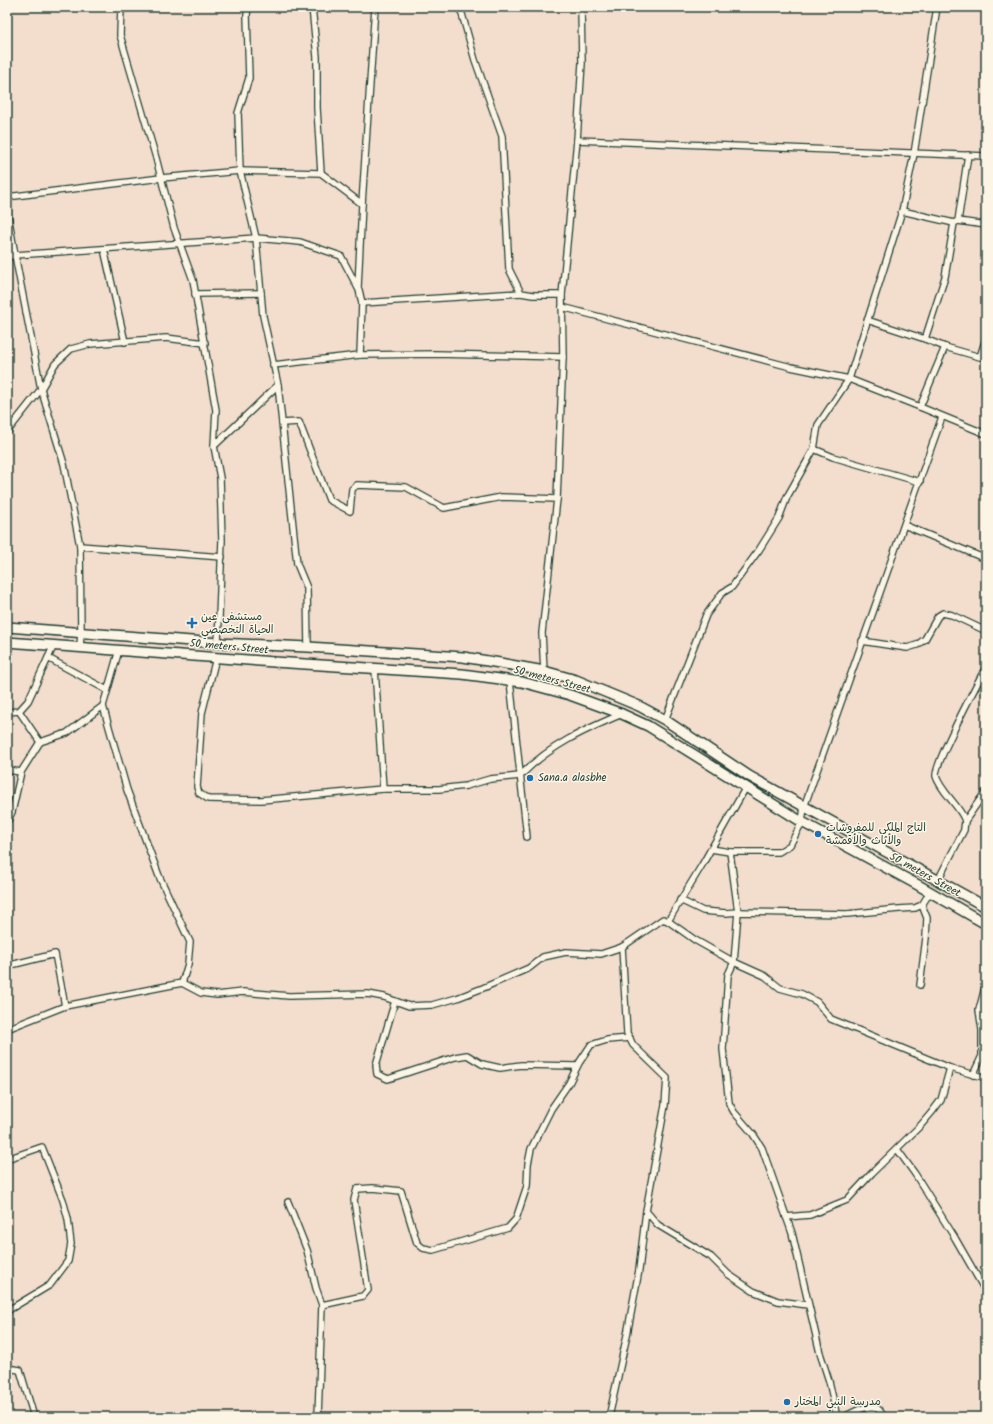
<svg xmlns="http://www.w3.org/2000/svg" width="993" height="1424" viewBox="0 0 993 1424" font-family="Kalam,'Playpen Sans Arabic',sans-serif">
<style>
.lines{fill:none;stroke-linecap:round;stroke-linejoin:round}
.street-casing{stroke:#1f3d34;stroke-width:8}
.primary-casing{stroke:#1f3d34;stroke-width:12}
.street{stroke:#fcf5e5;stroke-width:5.5}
.primary{stroke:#fcf5e5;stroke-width:9}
.poi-dot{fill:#1f6fb2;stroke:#fcf5e5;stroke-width:1.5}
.labels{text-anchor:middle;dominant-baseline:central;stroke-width:3;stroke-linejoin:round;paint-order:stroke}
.poi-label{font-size:11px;fill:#1f3d34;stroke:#fcf5e5;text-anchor:start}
.street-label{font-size:11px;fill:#1f3d34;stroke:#fcf5e5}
</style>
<rect width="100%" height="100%" fill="#f3ddcd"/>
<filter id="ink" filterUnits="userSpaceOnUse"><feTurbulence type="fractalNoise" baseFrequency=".025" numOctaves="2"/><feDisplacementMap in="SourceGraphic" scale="8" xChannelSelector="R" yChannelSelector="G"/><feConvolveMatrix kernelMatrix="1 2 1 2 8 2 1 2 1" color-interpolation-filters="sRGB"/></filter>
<g filter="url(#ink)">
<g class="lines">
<defs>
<g id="street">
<polyline points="121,7 120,35 156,158 174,228 193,280 216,410 214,446 220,478 222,540 218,643"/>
<polyline points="312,7 317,57 317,108 321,173 362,204"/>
<polyline points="460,7 475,60 502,136 509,269 521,293 533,295 562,295 577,140 582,63 581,7"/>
<polyline points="577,140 986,156"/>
<polyline points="7,197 161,178 240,171 238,113 249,78 247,15 248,7"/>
<polyline points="7,209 15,255 256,238 240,171 321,173"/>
<polyline points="902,211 954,223"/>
<polyline points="958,221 968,155"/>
<polyline points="986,225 958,221 954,223 945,277 925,339 945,347 980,357 986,338"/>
<polyline points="104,249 125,342"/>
<polyline points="7,257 15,255 41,389 64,464 80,546 81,632 80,647"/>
<polyline points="358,287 362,204 375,7"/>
<polyline points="195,294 261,293"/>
<polyline points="362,303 521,293"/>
<polyline points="562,307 791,367 849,379 818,425 814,449"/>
<polyline points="867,320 925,339"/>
<polyline points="945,347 920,407 986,434"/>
<polyline points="273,365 360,355"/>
<polyline points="278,385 297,564 307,588 308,647"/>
<polyline points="920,407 849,379 902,211 914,154 937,7"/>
<polyline points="282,423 299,422 329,500 350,511 352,489 357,485 406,487 444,508 502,497 557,499 542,633 544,671"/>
<polyline points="7,432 41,389 55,364 71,349 90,344 166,338 205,343"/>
<polyline points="214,446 278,385 263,316 256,238 300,242 341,256 359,290 362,303 360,355 436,354 563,357 562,295"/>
<polyline points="557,499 563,357"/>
<polyline points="904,525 986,559"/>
<polyline points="80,546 222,557"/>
<polyline points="862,641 907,648 917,645 925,639 938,616 943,613 952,615 986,631"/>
<polyline points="48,658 107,690"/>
<path d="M216,658L202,713L197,787L199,793L208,799L261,800L383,789H439L466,786L490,779L520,776C549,746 584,730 622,714"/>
<polyline points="375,669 383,789"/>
<polyline points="510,681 527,837"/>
<polyline points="19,711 40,742"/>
<polyline points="7,712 19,711 28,701 54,645"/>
<polyline points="665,720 706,615 722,593 732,587 759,550 779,518 787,497 814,449 833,457 920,482"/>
<polyline points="7,770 21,772"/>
<polyline points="965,821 986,791"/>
<polyline points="7,822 12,812 21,772 40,742 67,733 103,706 119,650"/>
<polyline points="711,849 730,852 779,852 790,845 802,822 804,807 942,417"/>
<polyline points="730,852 738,912 734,962 728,975 723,1049 729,1103 734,1112 753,1134 762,1148 792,1233 820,1353 829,1381 837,1417"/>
<path d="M938,880L964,830C964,827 965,823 965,821C961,807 940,791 936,776C934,765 978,682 986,667"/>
<polyline points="680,900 703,911 726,913 738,912 847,914 899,909 915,908 922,905 930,892"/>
<polyline points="668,921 702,865 746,787"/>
<polyline points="622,947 627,1033 633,1045 667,1078 665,1105 646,1211 658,1225 711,1257 728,1274 753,1291 778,1301 808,1305"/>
<polyline points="7,966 55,954 65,1006 7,1029"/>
<polyline points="182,983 201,993 217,995 243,992 289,996 368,994 384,997 409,1006 432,1005 457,998 483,988 529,968 543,957 566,952 601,954 622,947 663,919 668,921 695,940 734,962 765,976 780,988 802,994 817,1002 831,1019 950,1068 986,1078"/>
<polyline points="920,985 926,938 927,918 922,905"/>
<polyline points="395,1001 376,1065 377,1074 388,1079 455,1057 467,1055 482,1064 500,1068 521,1065 577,1066"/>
<polyline points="65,1006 182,983 188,964 190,942 159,876 127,790 103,706"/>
<polyline points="973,1075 982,1056 982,1030 979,1010 986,984"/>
<polyline points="897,1149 915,1174 955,1238 986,1292"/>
<polyline points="7,1159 42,1147 63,1200 68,1219 71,1244 68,1261 50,1285 7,1311"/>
<polyline points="288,1202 307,1250 316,1288 322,1305 318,1417"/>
<polyline points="786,1217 810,1215 847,1200 872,1173 921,1125 932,1112 941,1100 950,1068"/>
<polyline points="322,1305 363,1296 368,1290 354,1200 357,1189 373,1188 401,1191 417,1243 423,1248 433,1250 508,1228 516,1219 527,1186 528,1164 531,1149 551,1109 569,1083 579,1063 591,1045 607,1040 630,1038"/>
<polyline points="7,1368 20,1370 34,1417"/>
<polyline points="609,1417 627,1335 639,1270 646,1211"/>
<path d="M844,1417C852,1413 870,1402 878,1409C880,1411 882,1414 884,1417"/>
</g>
<g id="primary">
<polyline points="7,627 218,643 308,647 463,657 500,663 544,671 576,680 639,706 665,720 749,776 986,907"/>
<polyline points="7,642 274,662 462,674 522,682 570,695 622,714 648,726 802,822 918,885 986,924"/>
</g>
</defs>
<!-- street casing -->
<use href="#street" class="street-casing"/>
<!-- primary casing -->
<use href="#primary" class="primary-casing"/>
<!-- street -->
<use href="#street" class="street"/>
<!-- primary -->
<use href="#primary" class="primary"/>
</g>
</g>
<!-- markers -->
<g class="poi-dot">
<path d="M190 617h4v4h4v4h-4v4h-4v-4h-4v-4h4z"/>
<circle cx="530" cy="778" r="4"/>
<circle cx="818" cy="834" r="4"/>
<circle cx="787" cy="1402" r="4"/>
</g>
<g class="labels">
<!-- poi labels -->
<g class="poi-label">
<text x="201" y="617">مستشفى عين<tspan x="201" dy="13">الحياة التخصصي</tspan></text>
<text x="538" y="778">Sana.a alasbhe</text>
<text x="826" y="828">التاج الملكي للمفروشات<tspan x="826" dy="13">والأثاث والأقمشة</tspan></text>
<text x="795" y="1402">مدرسة النبي المختار</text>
</g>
<!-- street labels -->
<g class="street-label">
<text transform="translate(229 647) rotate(5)">50 meters Street</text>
<text transform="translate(552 680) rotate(15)">50 meters Street</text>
<text transform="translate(925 875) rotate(29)">50 meters Street</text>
</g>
</g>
<!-- margin -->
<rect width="993" height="1424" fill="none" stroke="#fcf5e5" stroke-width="24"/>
<rect x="12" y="12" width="969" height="1400" fill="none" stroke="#1f3d34" stroke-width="1.5" filter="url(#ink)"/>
</svg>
